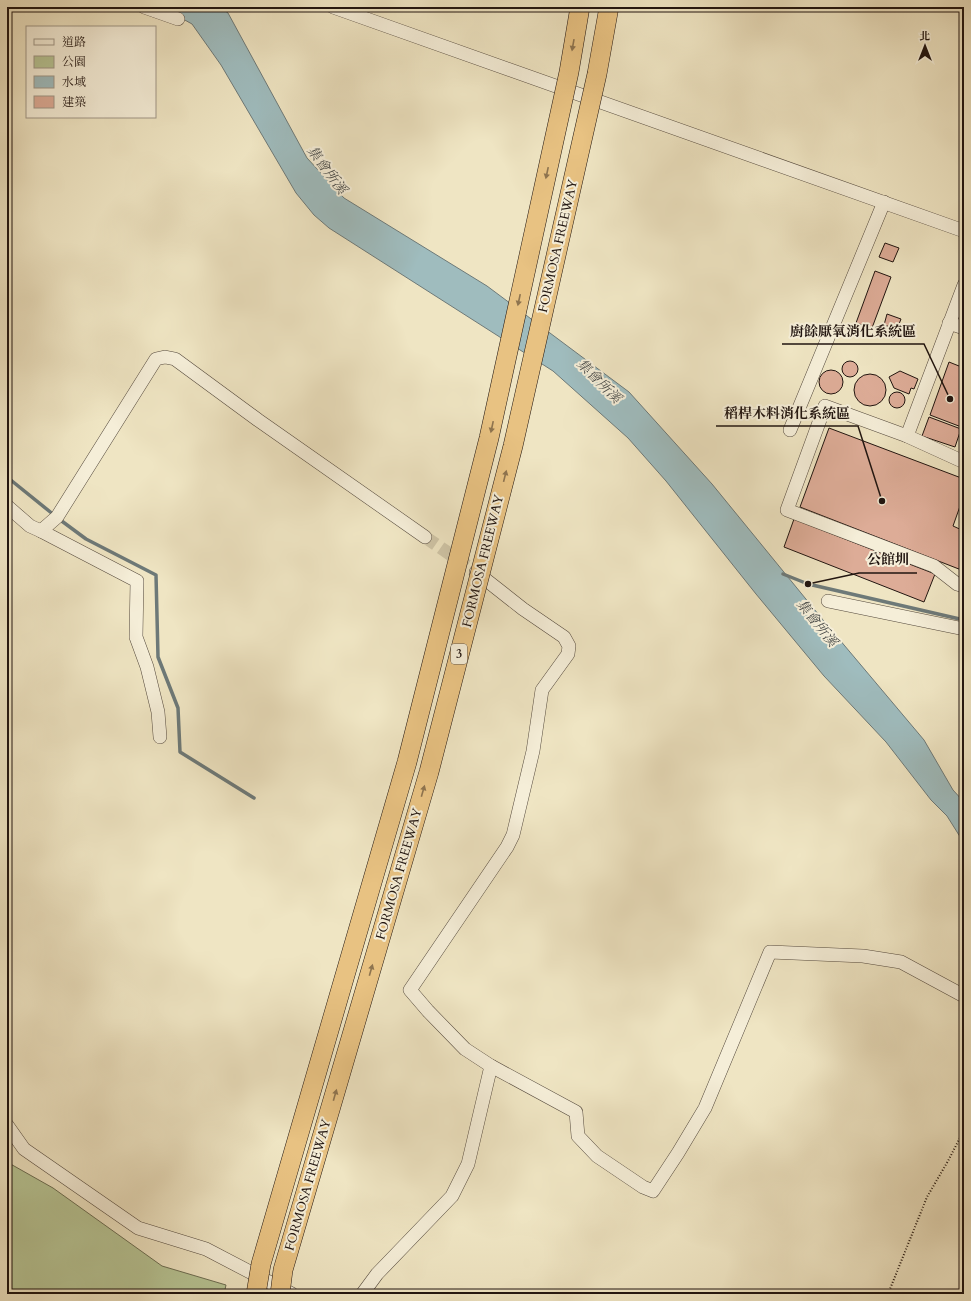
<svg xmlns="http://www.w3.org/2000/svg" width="971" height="1301" viewBox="0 0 971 1301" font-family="Cardo,'Noto Serif TC',serif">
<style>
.green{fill:#b7c595;stroke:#6c6d52}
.water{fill:#9fbcbe;stroke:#6d7978}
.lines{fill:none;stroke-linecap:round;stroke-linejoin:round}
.stream{stroke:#6d7978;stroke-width:3.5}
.building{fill:#ddac97;stroke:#211510}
.minor-tunnel{stroke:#d0c6a8;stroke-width:13;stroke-dasharray:13 6;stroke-linecap:butt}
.minor-casing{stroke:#54493d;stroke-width:14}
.path{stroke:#211510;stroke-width:2;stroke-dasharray:1 2;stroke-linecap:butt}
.minor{stroke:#f5eed8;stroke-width:13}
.highway-bridge-casing{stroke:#211510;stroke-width:20;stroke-linecap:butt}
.highway-bridge{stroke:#e8c282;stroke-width:19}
.oneway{fill:#8e744f}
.labels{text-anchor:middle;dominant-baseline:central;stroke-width:4;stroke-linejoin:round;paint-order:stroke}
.shield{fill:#f5eed8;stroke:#61564c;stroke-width:1}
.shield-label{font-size:12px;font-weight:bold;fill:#211510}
.street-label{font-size:13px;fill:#211510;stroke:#f5eed8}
.water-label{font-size:14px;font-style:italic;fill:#4d4f4d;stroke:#f5eed8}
.leader{fill:none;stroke:#211510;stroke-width:1.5}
.callout-dot{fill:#211510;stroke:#f5eed8;stroke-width:1.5}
.callout-label{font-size:14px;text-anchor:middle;font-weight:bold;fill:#211510;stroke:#f5eed8;stroke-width:4;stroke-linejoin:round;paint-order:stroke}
</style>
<rect width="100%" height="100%" fill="#efe5c3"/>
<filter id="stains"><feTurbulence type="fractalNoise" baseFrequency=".005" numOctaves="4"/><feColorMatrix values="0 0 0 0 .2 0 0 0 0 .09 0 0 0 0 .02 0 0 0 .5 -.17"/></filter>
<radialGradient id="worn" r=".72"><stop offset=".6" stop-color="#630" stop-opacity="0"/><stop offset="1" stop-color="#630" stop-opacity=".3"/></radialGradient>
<!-- green -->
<polygon class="green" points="7,1162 53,1188 162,1266 226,1285 224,1294 7,1294"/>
<!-- water -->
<polygon class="water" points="149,7 220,7 228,13 307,158 344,198 487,286 629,392 712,484 823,620 924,740 953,790 964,802 964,843 947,816 931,800 886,742 824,676 756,594 666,481 628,438 553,371 329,228 314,215 296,193 221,65 192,24 183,19"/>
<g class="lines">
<!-- stream -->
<g class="stream">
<polyline points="7,477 54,515"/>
<polyline points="59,519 86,539 156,575 158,657 178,708 180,752 254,798"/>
<polyline points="783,574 808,584 964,620"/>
</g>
</g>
<!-- building -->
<g class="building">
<polygon points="885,243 899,248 893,262 879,257"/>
<polygon points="875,271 891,277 872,328 856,323"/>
<polygon points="887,314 901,319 897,329 884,325"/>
<circle cx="850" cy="369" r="8"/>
<polygon points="949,362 964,368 964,428 930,415"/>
<circle cx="831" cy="382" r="12"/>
<polygon points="900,371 918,379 914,389 911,388 909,394 894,388 889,377"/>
<circle cx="870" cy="390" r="16"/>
<circle cx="897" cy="400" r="8"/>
<polygon points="929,417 961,429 955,447 922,436"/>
<polygon points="829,428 964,479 964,495 953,526 964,531 964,571 800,507"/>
<polygon points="794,519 935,574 924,602 784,547"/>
</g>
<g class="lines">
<!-- minor-tunnel -->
<polyline class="minor-tunnel" points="425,537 476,572"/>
<defs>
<g id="minor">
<polyline points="144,7 178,19"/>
<polyline points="333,7 964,231"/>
<polyline points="949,323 964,328"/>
<polyline points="790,430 884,202"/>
<polyline points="907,436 964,285"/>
<polyline points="964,462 907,436 825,406 787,510 934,566 957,584 964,586"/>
<polyline points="7,506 30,526 41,531 57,517 156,359 165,357 175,359 258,420 425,537"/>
<polyline points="41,531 137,581 136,637 147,667 158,712 160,737"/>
<polyline points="476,572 523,609 564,637 569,646 568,654 542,690 533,751 513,835 507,847 410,990 428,1011 465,1049 491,1066 576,1112 578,1136 597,1156 643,1187 653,1191 678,1153 705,1108 770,952 863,956 901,962 964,996"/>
<polyline points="828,601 964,629"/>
<polyline points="7,1125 24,1149 138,1228 206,1249 292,1294"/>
<polyline points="364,1294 363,1293 377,1274 452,1196 468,1164 491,1066"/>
</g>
</defs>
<!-- minor casing -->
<use href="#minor" class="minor-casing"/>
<!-- path -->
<polyline class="path" points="888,1294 927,1197 948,1161 964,1130"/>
<!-- minor -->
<use href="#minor" class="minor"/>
<defs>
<g id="highway-bridge">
<polyline points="256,1294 261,1264 407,762 489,438 569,72 580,7"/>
<polyline points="280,1294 283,1270 429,772 513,446 597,74 609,7"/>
</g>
</defs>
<!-- highway-bridge casing -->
<use href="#highway-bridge" class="highway-bridge-casing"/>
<!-- highway-bridge -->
<use href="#highway-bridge" class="highway-bridge"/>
</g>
<!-- one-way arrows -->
<defs><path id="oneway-solid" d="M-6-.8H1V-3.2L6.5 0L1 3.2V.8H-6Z"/></defs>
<g class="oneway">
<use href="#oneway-solid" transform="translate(573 45) rotate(100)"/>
<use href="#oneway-solid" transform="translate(547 173) rotate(102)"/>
<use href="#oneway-solid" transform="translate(519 300) rotate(102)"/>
<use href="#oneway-solid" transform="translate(492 427) rotate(102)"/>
<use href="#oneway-solid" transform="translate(505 476) rotate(-76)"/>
<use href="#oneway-solid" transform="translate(423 791) rotate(-74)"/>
<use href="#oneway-solid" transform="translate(371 970) rotate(-74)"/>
<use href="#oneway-solid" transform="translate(335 1095) rotate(-74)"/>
</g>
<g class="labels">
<!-- shield labels -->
<rect class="shield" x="451" y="644" width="16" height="20" rx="3"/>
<g class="shield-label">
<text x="459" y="654">3</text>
</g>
<!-- street labels -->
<g class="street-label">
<text transform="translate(558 246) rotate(-77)">FORMOSA FREEWAY</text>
<text transform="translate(483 561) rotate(-76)">FORMOSA FREEWAY</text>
<text transform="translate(399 874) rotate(-74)">FORMOSA FREEWAY</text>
<text transform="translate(308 1185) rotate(-74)">FORMOSA FREEWAY</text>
</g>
<!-- water labels -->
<g class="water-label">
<text transform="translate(327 170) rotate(53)">集會所溪</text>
<text transform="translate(599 381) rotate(45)">集會所溪</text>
<text transform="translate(817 623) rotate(51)">集會所溪</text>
</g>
</g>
<!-- callouts -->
<path class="leader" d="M950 399L924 344H782M882 501L858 426H716M808 584L859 573H917"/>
<g class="callout-dot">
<circle cx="950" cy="399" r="4"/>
<circle cx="882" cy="501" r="4"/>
<circle cx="808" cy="584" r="4"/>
</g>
<g class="callout-label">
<text x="853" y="336">廚餘厭氧消化系統區</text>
<text x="787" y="418">稻桿木料消化系統區</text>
<text x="888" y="564">公館圳</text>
</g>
<!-- margin -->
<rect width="971" height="1301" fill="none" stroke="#efe5c3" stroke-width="24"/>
<rect x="8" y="8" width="955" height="1285" fill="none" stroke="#211510" stroke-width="2"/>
<rect x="12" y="12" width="947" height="1277" fill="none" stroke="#211510"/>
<!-- legend -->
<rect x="26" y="26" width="130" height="92" fill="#f5eed8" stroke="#a09788"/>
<rect x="34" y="39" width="20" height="6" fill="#f5eed8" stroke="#a09788"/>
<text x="62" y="46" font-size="12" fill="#211510">道路</text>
<rect x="34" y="56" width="20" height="12" fill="#b7c595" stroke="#a09788"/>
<text x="62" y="66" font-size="12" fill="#211510">公園</text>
<rect x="34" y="76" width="20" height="12" fill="#9fbcbe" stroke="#a09788"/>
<text x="62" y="86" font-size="12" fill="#211510">水域</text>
<rect x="34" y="96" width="20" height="12" fill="#ddac97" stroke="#a09788"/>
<text x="62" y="106" font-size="12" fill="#211510">建築</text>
<!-- north arrow -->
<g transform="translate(925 46)" stroke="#f5eed8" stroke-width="3" paint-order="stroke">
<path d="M0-3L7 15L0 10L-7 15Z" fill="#211510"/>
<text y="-6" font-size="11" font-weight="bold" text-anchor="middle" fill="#211510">北</text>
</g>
<rect width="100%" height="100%" filter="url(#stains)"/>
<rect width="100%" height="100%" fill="url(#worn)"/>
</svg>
